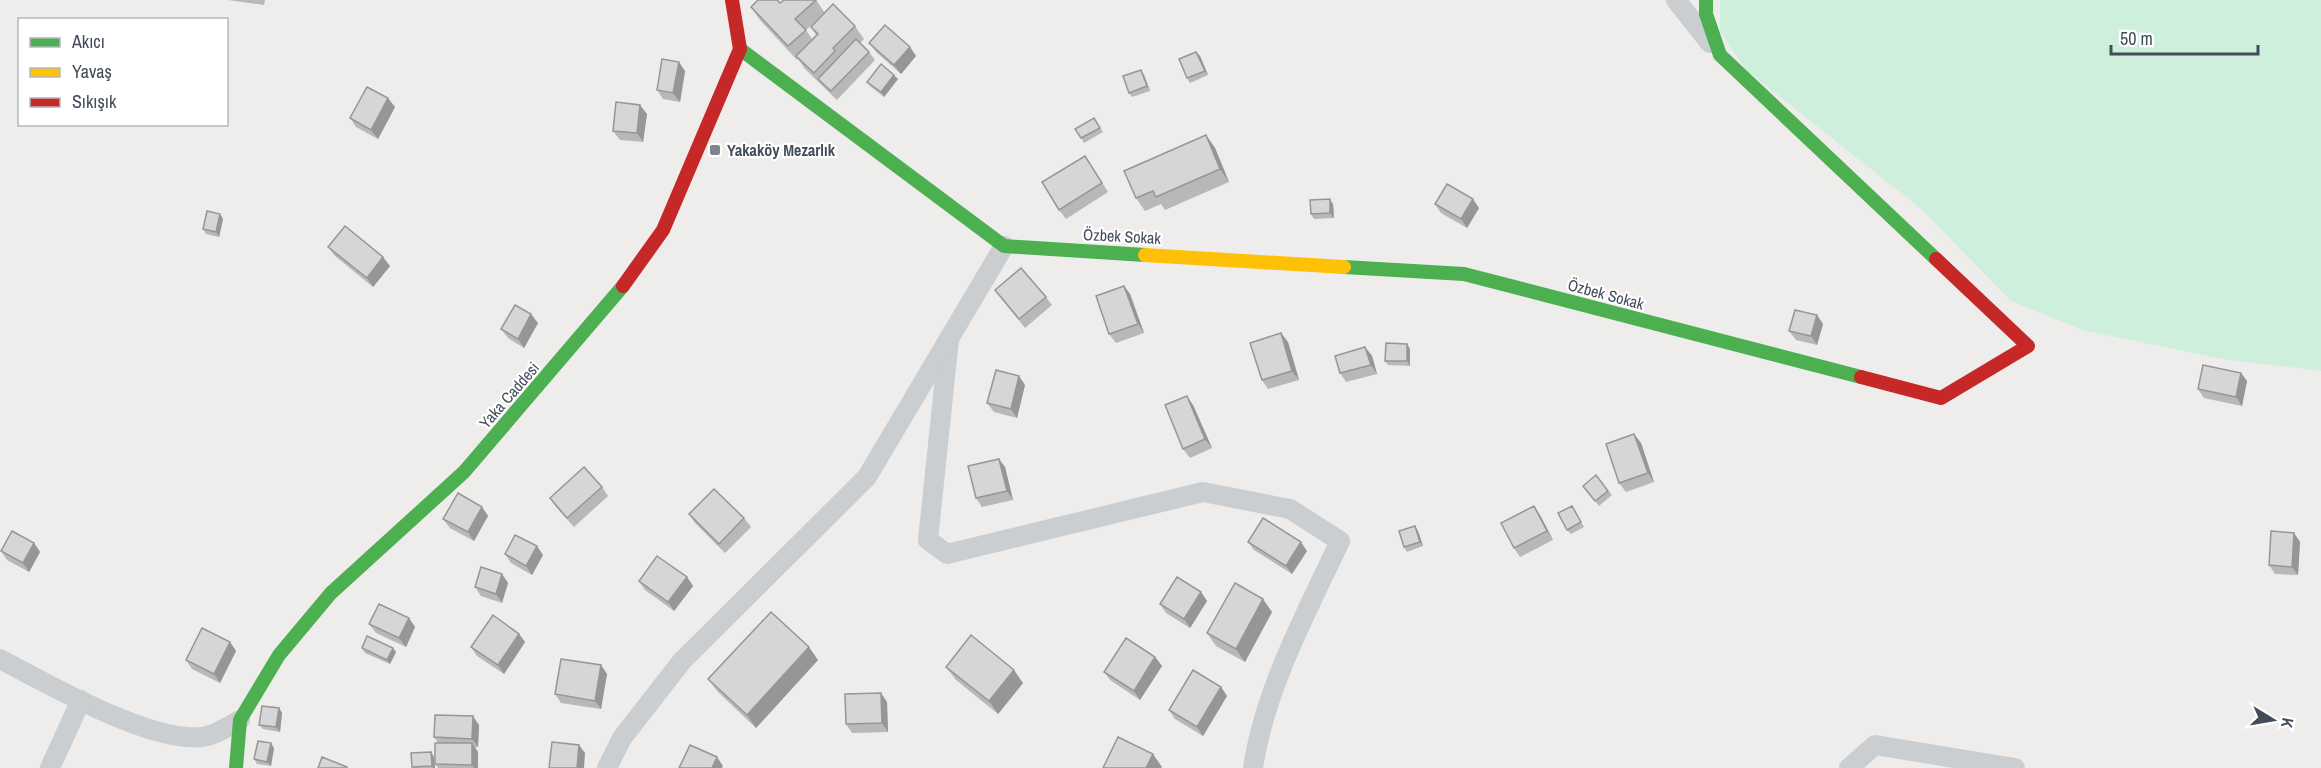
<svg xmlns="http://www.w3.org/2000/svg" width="2321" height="768" viewBox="0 0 2321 768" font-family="'Archivo Narrow',sans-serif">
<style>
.green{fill:#cfefdd}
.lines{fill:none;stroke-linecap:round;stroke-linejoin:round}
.street{stroke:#caced1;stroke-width:20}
.fast{stroke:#4caf50;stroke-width:14}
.slow{stroke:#ffc107;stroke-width:14}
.jam{stroke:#c62828;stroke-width:14}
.wall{fill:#b8b8ba}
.shaded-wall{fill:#969697}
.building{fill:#d6d6d8;stroke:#969697;stroke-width:1.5}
.poi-dot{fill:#7f858d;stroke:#fff;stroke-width:2}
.labels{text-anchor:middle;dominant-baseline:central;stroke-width:4.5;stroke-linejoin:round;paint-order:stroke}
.poi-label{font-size:16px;font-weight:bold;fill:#434d5a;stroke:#fff;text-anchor:start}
.street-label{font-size:16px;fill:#434d5a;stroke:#fff}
</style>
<rect width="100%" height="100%" fill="#eeedec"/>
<!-- green -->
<polygon class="green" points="1720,0 2321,0 2321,371 2222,359 2082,330 2011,301 1920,208 1745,69 1720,31"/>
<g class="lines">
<!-- street -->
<g class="street">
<polyline points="1676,0 1710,43"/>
<path d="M949,339L928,540L947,554L1203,492L1290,509L1340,541C1306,614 1265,688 1253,768"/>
<path d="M0,659C48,684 150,743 202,737C214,736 229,726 240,720"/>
<polyline points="50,768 81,700"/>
<polyline points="607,768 622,738 682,661 867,477 1004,246"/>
<polyline points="1849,768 1875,745 2015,768"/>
</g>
<!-- fast -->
<g class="fast">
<polyline points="1706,0 1706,14 1720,55 1936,259"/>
<polyline points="740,49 1004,246 1145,255"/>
<polyline points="1344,267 1464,274 1861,377"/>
<polyline points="236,768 240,720 279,655 331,593 464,472 623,286"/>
</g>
<!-- slow -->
<polyline class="slow" points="1145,255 1344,267"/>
<!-- jam -->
<g class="jam">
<polyline points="623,286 663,230 740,49 732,0"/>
<polyline points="1861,377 1941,398 2028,346 1936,259"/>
</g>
</g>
<!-- wall -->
<g class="wall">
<polygon points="228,0 265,0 264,5"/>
<polygon points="816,0 825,13 806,30 812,39 816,35 811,27 855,26 864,39 860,43 869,52 875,60 837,100 805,69 798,59 797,60 760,20 751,7"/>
<polygon points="869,43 910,47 916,56 901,74 876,52"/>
<polygon points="1196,52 1200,56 1208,75 1190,83 1187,78"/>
<polygon points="685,71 680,102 663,99 657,90"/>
<polygon points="1144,75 1150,91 1132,97 1129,93"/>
<polygon points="898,79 884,97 870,86 867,82"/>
<polygon points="395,107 378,139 356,127 350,118"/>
<polygon points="647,114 643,142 620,140 613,131"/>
<polygon points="1094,118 1103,132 1084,143 1081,138"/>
<polygon points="1206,135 1215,148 1229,182 1165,210 1161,204 1145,211 1136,198"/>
<polygon points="1085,156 1108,192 1066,219 1059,210"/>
<polygon points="1333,204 1334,218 1314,219 1311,214"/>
<polygon points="1435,204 1479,208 1467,228 1441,213"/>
<polygon points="220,214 223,219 219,237 206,234 203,229"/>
<polygon points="328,247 390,266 373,287 335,256"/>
<polygon points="1124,286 1130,294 1144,333 1116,343 1109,334"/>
<polygon points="995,290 1046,297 1052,305 1025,328"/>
<polygon points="538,323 524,348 508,338 501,329"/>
<polygon points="1823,324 1817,345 1796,340 1789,331"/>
<polygon points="1288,342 1299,380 1268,389 1262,380"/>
<polygon points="1407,344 1410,349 1410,366 1388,365 1385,361"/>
<polygon points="1365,347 1372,356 1377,374 1346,382 1340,373"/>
<polygon points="2241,373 2247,381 2242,406 2204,398 2198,389"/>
<polygon points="1025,385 1017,418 994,412 987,403"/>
<polygon points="1193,405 1212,448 1190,458 1183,449"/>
<polygon points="1641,443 1654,482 1626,492 1619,483"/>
<polygon points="1005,467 1013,500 982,507 976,498"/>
<polygon points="1596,475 1612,495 1599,506 1586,490"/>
<polygon points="602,487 608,496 574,527 556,507 550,498"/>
<polygon points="1572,506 1584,527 1571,534 1567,530"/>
<polygon points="482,507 488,516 474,541 450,528 443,519"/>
<polygon points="689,514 744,518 751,527 725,553 695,523"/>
<polygon points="1540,515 1553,540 1520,557 1514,548"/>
<polygon points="1415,526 1418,531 1423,546 1407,552 1404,547"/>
<polygon points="2294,533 2300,542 2298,575 2275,574 2269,565"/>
<polygon points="1248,542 1307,551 1292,574 1254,550"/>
<polygon points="34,543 40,552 29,572 7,560 1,551"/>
<polygon points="505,554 543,555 532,575 511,563"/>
<polygon points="502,574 508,583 502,603 481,596 475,587"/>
<polygon points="687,577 693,586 674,611 645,590 639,581"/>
<polygon points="1201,592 1207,601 1190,628 1166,613 1160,604"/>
<polygon points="1272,612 1245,662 1216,646 1207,633"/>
<polygon points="409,618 415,627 406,647 376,633 369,624"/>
<polygon points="519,634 525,642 504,674 477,656 471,647"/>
<polygon points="230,642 236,651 220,683 192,669 186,660"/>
<polygon points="362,648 396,652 390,664 365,653"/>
<polygon points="1155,657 1162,666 1140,700 1110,680 1104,672"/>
<polygon points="818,660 756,728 718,692 708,679"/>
<polygon points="601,665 607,674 601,709 561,703 555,694"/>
<polygon points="946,667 1023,683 998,714 956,680"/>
<polygon points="1221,687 1227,696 1203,736 1175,719 1169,710"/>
<polygon points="887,702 888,732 852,733 846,724"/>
<polygon points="279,708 282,713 280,732 263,729 259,725"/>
<polygon points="479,725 478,747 475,747 478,752 478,768 438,768 435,764 438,743 434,737"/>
<polygon points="274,748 271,766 257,764 254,759"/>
<polygon points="431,752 434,757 435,768 412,768 412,767"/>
</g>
<!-- shaded-wall -->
<g class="shaded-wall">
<polygon points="910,47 916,56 901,74 894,65"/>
<polygon points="1196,52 1200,56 1208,75 1205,71"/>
<polygon points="679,62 685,71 680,102 673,93"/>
<polygon points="1141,70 1144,75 1150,91 1147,86"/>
<polygon points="894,75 898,79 884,97 881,92"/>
<polygon points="388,98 395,107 378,139 371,130"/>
<polygon points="640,105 647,114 643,142 637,133"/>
<polygon points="1206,135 1215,148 1229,182 1220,169"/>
<polygon points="1330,199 1333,204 1334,218 1330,213"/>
<polygon points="1473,199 1479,208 1467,228 1461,219"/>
<polygon points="220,214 223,219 219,237 216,232"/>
<polygon points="383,257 390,266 373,287 367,278"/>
<polygon points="1124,286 1130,294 1144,333 1138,324"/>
<polygon points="531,314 538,323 524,348 518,339"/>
<polygon points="1817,315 1823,324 1817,345 1811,336"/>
<polygon points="1281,333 1288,342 1299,380 1292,371"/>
<polygon points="1407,344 1410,349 1410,366 1407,361"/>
<polygon points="1365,347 1372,356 1377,374 1371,365"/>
<polygon points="2241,373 2247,381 2242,406 2236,397"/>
<polygon points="1019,376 1025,385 1017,418 1011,409"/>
<polygon points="1187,396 1193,405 1212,448 1205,439"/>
<polygon points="1634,434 1641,443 1654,482 1648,473"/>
<polygon points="999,459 1005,467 1013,500 1007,491"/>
<polygon points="1534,506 1540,515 1553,540 1547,531"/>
<polygon points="482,507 488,516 474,541 468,532"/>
<polygon points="1415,526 1418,531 1423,546 1420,542"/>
<polygon points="2294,533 2300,542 2298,575 2292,567"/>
<polygon points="1301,542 1307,551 1292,574 1286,566"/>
<polygon points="34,543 40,552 29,572 23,563"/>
<polygon points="537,546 543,555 532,575 526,566"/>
<polygon points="502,574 508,583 502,603 496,594"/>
<polygon points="687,577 693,586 674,611 668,602"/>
<polygon points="1201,592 1207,601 1190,628 1184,619"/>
<polygon points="1263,599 1272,612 1245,662 1236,649"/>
<polygon points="409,618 415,627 406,647 399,638"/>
<polygon points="519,634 525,642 504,674 498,665"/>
<polygon points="230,642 236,651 220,683 214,674"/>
<polygon points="809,647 818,660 756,728 747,715"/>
<polygon points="393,648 396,652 390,664 387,660"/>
<polygon points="1155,657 1162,666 1140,700 1134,691"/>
<polygon points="601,665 607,674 601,709 595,701"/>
<polygon points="1014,670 1023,683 998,714 989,701"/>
<polygon points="1221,687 1227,696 1203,736 1197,727"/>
<polygon points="881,693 887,702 888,732 882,723"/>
<polygon points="279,708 282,713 280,732 276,727"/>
<polygon points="473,716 479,725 478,747 472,739"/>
<polygon points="271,743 274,748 271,766 267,762"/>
<polygon points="472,743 478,752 478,768 474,768 472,765"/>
<polygon points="579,745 585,753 584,768 577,768"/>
<polygon points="431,752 434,757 435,768 433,768 432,766"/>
<polygon points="1153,754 1162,767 1161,768 1146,768"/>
<polygon points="717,757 723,766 722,768 712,768"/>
</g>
<!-- building -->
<g class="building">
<polygon points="758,0 777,0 780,3 784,0 816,0 795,19 806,30 788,46 751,7"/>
<polygon points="833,4 855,26 833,48 835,51 814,73 796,56 818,34 811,27"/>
<polygon points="885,25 910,47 894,65 869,43"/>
<polygon points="856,39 869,52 831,91 818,79"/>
<polygon points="1196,52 1205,71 1187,78 1179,59"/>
<polygon points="662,59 679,62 673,93 657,90"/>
<polygon points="881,64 894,75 881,92 867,82"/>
<polygon points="1141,70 1147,86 1129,93 1123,76"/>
<polygon points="367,87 388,98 371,130 350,118"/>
<polygon points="616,102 640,105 637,133 613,131"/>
<polygon points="1094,118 1100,128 1081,138 1075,129"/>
<polygon points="1206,135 1220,169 1156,197 1153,191 1136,198 1124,171"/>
<polygon points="1085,156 1102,183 1059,210 1042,182"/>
<polygon points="1447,184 1473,199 1461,219 1435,204"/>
<polygon points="1330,199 1330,213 1311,214 1310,200"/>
<polygon points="207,211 220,214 216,232 203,229"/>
<polygon points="345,226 383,257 367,278 328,247"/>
<polygon points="1021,268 1046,297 1019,319 995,290"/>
<polygon points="1124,286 1138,324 1109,334 1096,296"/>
<polygon points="515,305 531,314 518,339 501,329"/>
<polygon points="1795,310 1817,315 1811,336 1789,331"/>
<polygon points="1281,333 1292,371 1262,380 1250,343"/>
<polygon points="1386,343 1407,344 1407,361 1385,361"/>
<polygon points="1365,347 1371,365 1340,373 1335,356"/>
<polygon points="2203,365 2241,373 2236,397 2198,389"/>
<polygon points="996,370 1019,376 1011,409 987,403"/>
<polygon points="1187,396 1205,439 1183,449 1165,405"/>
<polygon points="1634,434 1648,473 1619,483 1606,444"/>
<polygon points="999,459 1007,491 976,498 968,466"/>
<polygon points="584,467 602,487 567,518 550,498"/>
<polygon points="1596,475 1608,491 1595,501 1583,486"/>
<polygon points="714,489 744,518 719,544 689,514"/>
<polygon points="458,493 482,507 468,532 443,519"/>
<polygon points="1534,506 1547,531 1514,548 1501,523"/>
<polygon points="1572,506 1581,522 1567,530 1558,513"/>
<polygon points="1263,518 1301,542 1286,566 1248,542"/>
<polygon points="1415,526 1420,542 1404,547 1399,531"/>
<polygon points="12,531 34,543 23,563 1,551"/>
<polygon points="2271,531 2294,533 2292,567 2269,565"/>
<polygon points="515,535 537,546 526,566 505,554"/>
<polygon points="657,556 687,577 668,602 639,581"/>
<polygon points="481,567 502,574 496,594 475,587"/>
<polygon points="1177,577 1201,592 1184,619 1160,604"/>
<polygon points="1235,583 1263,599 1236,649 1207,633"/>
<polygon points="379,604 409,618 399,638 369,624"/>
<polygon points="771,612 809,647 747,715 708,679"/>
<polygon points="493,615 519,634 498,665 471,647"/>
<polygon points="202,628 230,642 214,674 186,660"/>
<polygon points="971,635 1014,670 989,701 946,667"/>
<polygon points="367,636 393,648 387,660 362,648"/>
<polygon points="1126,638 1155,657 1134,691 1104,672"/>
<polygon points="561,659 601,665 595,701 555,694"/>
<polygon points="1193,670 1221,687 1197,727 1169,710"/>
<polygon points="881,693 882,723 846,724 845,694"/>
<polygon points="262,706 279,708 276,727 259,725"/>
<polygon points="435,715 473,716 472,739 434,737"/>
<polygon points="1118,737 1153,754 1146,768 1103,768"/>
<polygon points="258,741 271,743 267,762 254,759"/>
<polygon points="552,742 579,745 577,768 549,768"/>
<polygon points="435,743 472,743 472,765 435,764"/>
<polygon points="690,745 717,757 712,768 679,768"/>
<polygon points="431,752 432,766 412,767 411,753"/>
<polygon points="322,757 347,767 347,768 318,768"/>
</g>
<!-- markers -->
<rect class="poi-dot" x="709" y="144" width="12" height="12" rx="3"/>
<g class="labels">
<!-- poi labels -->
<g class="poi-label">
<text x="727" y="150">Yakaköy Mezarlık</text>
</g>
<!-- street labels -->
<g class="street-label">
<text transform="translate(1122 236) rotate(3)">Özbek Sokak</text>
<text transform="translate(1606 294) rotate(15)">Özbek Sokak</text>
<text transform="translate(509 395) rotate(-49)">Yaka Caddesi</text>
</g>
</g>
<!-- legend -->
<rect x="18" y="18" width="210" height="108" fill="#ffffff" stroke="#b4b8bd" stroke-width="1.5"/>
<rect x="30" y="38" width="30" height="9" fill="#4caf50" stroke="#b4b8bd" stroke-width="1.5"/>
<text x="72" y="48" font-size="18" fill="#434d5a">Akıcı</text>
<rect x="30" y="68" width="30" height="9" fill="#ffc107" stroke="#b4b8bd" stroke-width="1.5"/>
<text x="72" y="78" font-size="18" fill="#434d5a">Yavaş</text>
<rect x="30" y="98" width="30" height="9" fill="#c62828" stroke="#b4b8bd" stroke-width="1.5"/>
<text x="72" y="108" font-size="18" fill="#434d5a">Sıkışık</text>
<!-- north arrow -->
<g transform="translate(2273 720) rotate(101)" stroke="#ffffff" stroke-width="4.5" paint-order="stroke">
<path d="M0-4.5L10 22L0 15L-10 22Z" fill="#434d5a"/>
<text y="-9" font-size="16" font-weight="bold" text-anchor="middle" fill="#434d5a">K</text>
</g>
<!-- scale -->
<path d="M2111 45v9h147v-9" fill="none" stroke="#434d5a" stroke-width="3"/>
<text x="2120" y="45" font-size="18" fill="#434d5a" stroke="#ffffff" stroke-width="4.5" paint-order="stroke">50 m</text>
</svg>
